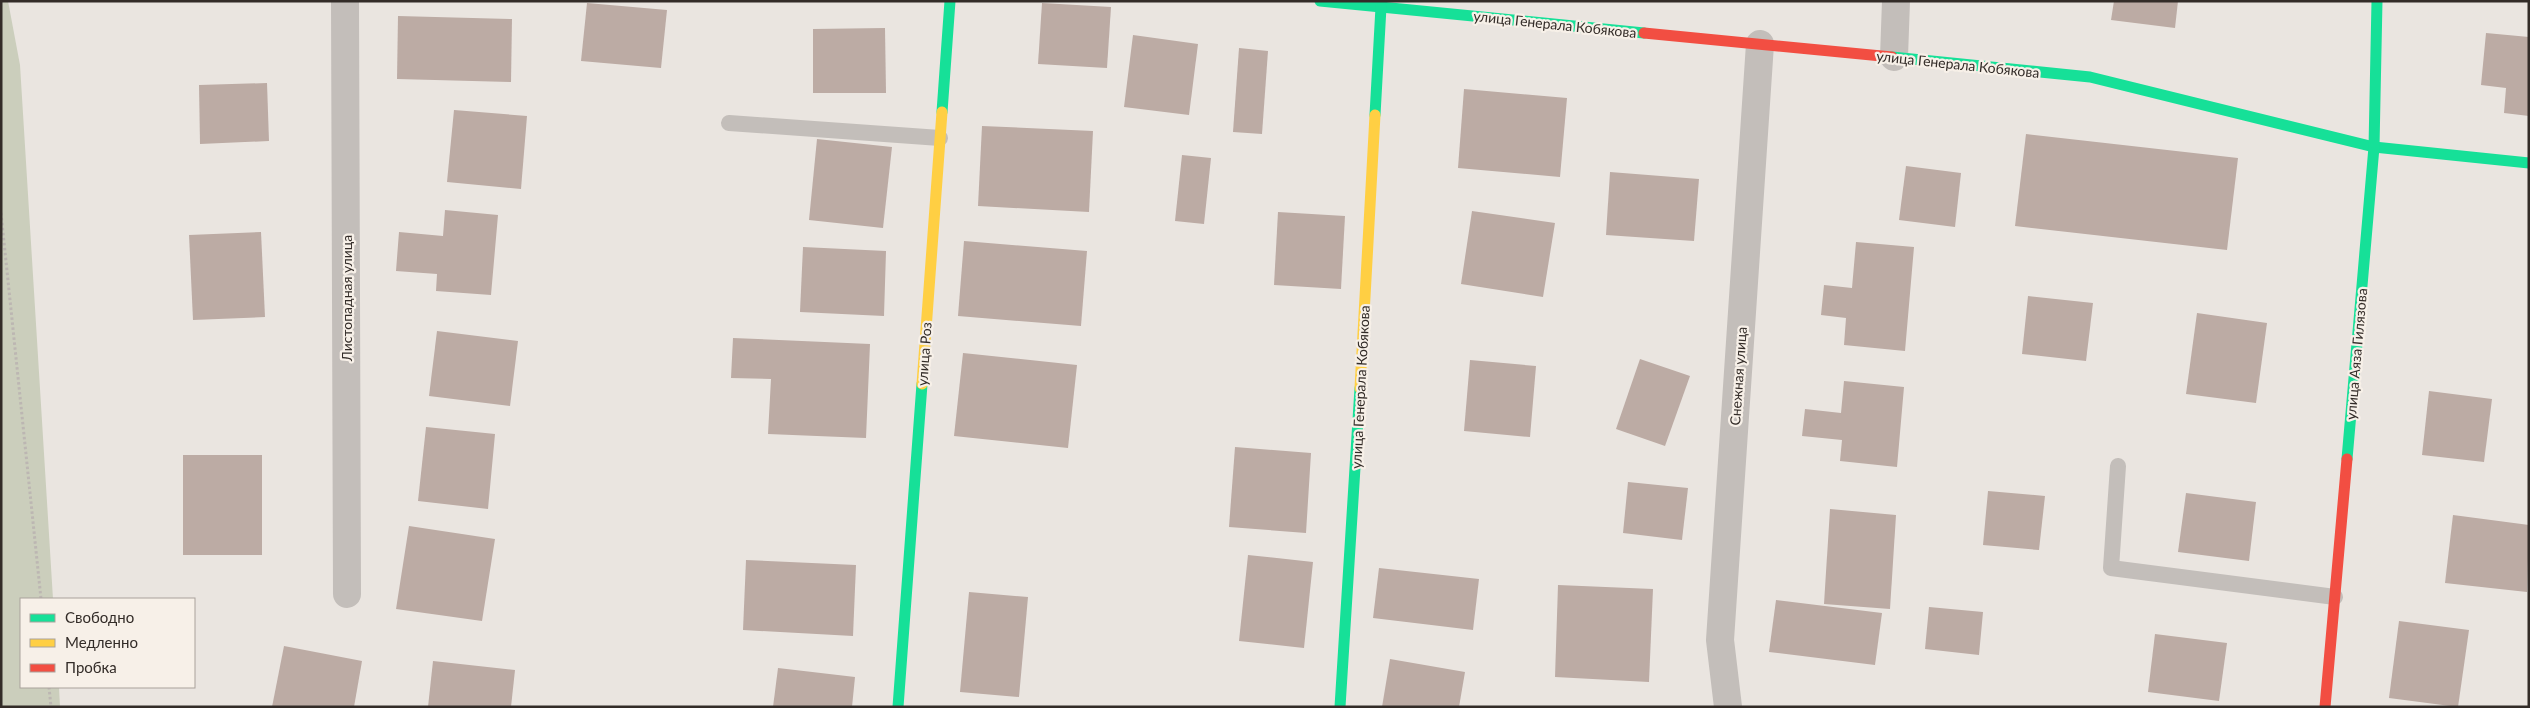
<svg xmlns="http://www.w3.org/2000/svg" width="2530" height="708" viewBox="0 0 2530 708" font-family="Lato,sans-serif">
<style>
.green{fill:#cbcebc}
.building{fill:#bcaba4}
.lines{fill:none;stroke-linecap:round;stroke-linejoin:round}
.path{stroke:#bcb6b2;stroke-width:3;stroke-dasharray:2.5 2.5;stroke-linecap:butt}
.lane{stroke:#c3beba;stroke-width:16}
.street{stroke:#c3beba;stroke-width:28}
.fast{stroke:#16e098;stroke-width:11}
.slow{stroke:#ffcf43;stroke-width:11}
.jam{stroke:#f24e42;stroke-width:11}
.labels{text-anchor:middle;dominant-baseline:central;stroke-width:4.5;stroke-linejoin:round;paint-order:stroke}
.street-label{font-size:14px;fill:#332c28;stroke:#f7f0e8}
</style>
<rect width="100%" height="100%" fill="#eae5e0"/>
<!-- green -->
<polygon class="green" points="1,1 8,1 20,65 53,599 21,599 21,687 59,687 60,707 1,707"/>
<!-- building -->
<g class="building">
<polygon points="2114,1 2178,1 2175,28 2111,20"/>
<polygon points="587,3 667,10 661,68 581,61"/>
<polygon points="1042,3 1111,7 1107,68 1038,64"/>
<polygon points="398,16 512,19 511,82 397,79"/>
<polygon points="885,28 886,93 813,93 813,29"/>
<polygon points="2486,33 2529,37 2529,116 2504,113 2506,88 2481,85"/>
<polygon points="1133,35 1198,44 1189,115 1124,107"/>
<polygon points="1239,48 1268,51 1262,134 1233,132"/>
<polygon points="267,83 269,141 200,144 199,85"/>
<polygon points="1464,89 1567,98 1560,177 1458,168"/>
<polygon points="454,110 527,116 521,189 447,182"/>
<polygon points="982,126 1093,131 1089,212 978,206"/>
<polygon points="2026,134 2238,158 2227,250 2015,226"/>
<polygon points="817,139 892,147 883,228 809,220"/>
<polygon points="1182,155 1211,158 1204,224 1175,221"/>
<polygon points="1906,166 1961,173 1955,227 1899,220"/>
<polygon points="1610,172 1699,179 1694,241 1606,235"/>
<polygon points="445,210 498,215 491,295 436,291 437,274 396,271 399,232 443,236"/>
<polygon points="1472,211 1555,223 1543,297 1461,284"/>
<polygon points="1278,212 1345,216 1341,289 1274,285"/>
<polygon points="261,232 265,317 193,320 189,235"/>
<polygon points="964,241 1087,251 1081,326 958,316"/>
<polygon points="1856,242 1914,247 1905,351 1844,345 1846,318 1821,315 1824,285 1852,288"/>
<polygon points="803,247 886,251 884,316 800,312"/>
<polygon points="2028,296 2093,303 2086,361 2022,354"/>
<polygon points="2197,313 2267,323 2256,403 2186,394"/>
<polygon points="437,331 518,341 510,406 429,396"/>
<polygon points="733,338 870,344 866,438 768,434 771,379 731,378"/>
<polygon points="963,353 1077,365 1068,448 954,436"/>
<polygon points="1640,359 1690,376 1665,446 1616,429"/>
<polygon points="1470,360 1536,366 1530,437 1464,431"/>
<polygon points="1844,381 1904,387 1897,467 1840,461 1842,440 1802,436 1805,409 1841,413"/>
<polygon points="2429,391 2492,399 2484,462 2422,455"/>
<polygon points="426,427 495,434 488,509 418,501"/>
<polygon points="1235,447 1311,453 1306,533 1229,527"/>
<rect x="183" y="455" width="79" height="100"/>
<polygon points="1628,482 1688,488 1682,540 1623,533"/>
<polygon points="1988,491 2045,496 2039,550 1983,545"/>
<polygon points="2186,493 2256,502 2249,561 2178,552"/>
<polygon points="1830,509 1896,515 1890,609 1824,604"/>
<polygon points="2453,515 2529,525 2527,592 2445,583"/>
<polygon points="409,526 495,539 482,621 396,609"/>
<polygon points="1248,555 1313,562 1304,648 1239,641"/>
<polygon points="746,560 856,565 853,636 743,630"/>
<polygon points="1379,568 1479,579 1473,630 1373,618"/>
<polygon points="1558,585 1653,589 1649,682 1555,677"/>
<polygon points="969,592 1028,597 1019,697 960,692"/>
<polygon points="1776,600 1882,613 1875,665 1769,652"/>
<polygon points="1929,607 1983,612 1979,655 1925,649"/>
<polygon points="2399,621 2469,630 2458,707 2389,698"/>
<polygon points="2155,634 2227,643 2219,701 2148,692"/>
<polygon points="284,646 362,661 354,707 272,707"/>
<polygon points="1390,659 1465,672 1459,707 1382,707"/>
<polygon points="433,661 515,670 511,707 428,707"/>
<polygon points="778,668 855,677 852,707 773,707"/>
</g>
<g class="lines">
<!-- path -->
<g class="path">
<polyline points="1,213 41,599"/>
<polyline points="49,687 51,707"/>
</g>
<!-- lane -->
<g class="lane">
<polyline points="729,123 940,138"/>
<polyline points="2118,466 2111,568 2335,597"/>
</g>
<!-- street -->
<g class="street">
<polyline points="345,1 347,594"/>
<polyline points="1894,57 1896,1"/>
<polyline points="1728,707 1720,640 1760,44"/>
</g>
<!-- fast -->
<g class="fast">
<polyline points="1320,1 1644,33"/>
<polyline points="1892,57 2090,77 2374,147 2529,163"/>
<polyline points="942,112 950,1"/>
<polyline points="1375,115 1381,7"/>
<polyline points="2347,459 2374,147 2377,1"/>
<polyline points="898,707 922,384"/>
<polyline points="1340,707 1360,388"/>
</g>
<!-- slow -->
<g class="slow">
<polyline points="922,384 942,112"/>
<polyline points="1360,388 1375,115"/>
</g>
<!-- jam -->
<g class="jam">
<polyline points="1644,33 1892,57"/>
<polyline points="2325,707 2347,459"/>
</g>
</g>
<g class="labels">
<!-- street labels -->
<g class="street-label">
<text transform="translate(1555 24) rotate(6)">улица Генерала Кобякова</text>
<text transform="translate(1958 64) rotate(6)">улица Генерала Кобякова</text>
<text transform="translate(346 298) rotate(-90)">Листопадная улица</text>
<text transform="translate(924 354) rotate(-86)">улица Роз</text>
<text transform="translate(2356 354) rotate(-85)">улица Аяза Гилязова</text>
<text transform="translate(1738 376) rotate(-86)">Снежная улица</text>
<text transform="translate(1360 387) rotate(-87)">улица Генерала Кобякова</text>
</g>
</g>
<!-- border -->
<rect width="2530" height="708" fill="none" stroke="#332c28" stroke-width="5"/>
<!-- legend -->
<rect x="20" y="598" width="175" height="90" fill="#f7f0e8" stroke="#a9a29b"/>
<rect x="30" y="614" width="25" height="8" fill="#16e098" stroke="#a9a29b"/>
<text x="65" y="623" font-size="15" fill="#332c28">Свободно</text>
<rect x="30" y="639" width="25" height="8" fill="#ffcf43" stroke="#a9a29b"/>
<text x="65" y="648" font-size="15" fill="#332c28">Медленно</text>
<rect x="30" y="664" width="25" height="8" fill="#f24e42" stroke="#a9a29b"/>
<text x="65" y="673" font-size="15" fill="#332c28">Пробка</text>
</svg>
